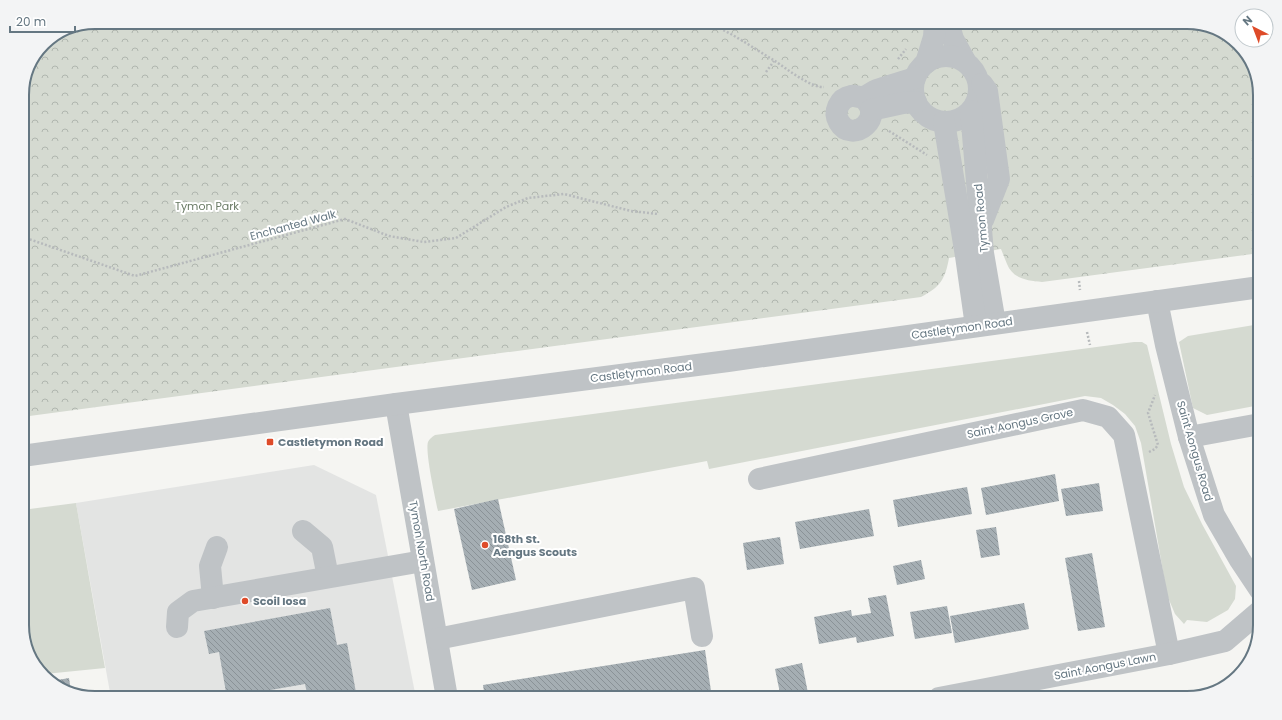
<svg xmlns="http://www.w3.org/2000/svg" width="1282" height="720" viewBox="0 0 1282 720" font-family="Poppins,sans-serif">
<style>
.built{fill:#e3e4e3}
.grass{fill:#d5dad1}
.forest{fill:url(#forest-crowns)}
.building{fill:url(#building-back-hatch)}
.lines{fill:none;stroke-linecap:round;stroke-linejoin:round}
.path{stroke:#b7babc;stroke-width:2.5;stroke-dasharray:2 2;stroke-linecap:butt}
.minor{stroke:#bfc3c6;stroke-width:22}
.poi-dot{fill:#de4b29;stroke:#fff;stroke-width:1.5}
.labels{text-anchor:middle;dominant-baseline:central;stroke-width:4;stroke-linejoin:round;paint-order:stroke}
.park-label{font-size:11px;fill:#697a64;stroke:#fff}
.street-label{font-size:11px;fill:#657782;stroke:#fff}
.poi-label{font-size:11px;font-weight:bold;fill:#657782;stroke:#fff;text-anchor:start}
.rim{fill:none;stroke:#657782;stroke-width:2}
</style>
<defs>
<pattern id="forest-crowns" width="20" height="18" patternUnits="userSpaceOnUse"><rect width="20" height="18" fill="#d5dad1"/><path d="M2 6a3 3 0 1 1 6 0M12 15a3 3 0 1 1 6 0" fill="none" stroke="#b0b6af"/></pattern>
<pattern id="building-back-hatch" width="6" height="6" patternUnits="userSpaceOnUse"><rect width="6" height="6" fill="#a5aeb3"/><path d="M-1 5l2 2M0 0l6 6M5-1l2 2" fill="none" stroke="#8a9297"/></pattern>
</defs>
<rect width="100%" height="100%" fill="#f5f5f2"/>
<!-- built -->
<polygon class="built" points="314,465 376,495 416,698 111,698 76,503"/>
<!-- grass -->
<g class="grass">
<polygon points="1260,324 1260,405 1207,415 1193,408 1179,342 1188,336"/>
<path d="M1134,342H1142L1147,345L1171,444L1184,487L1202,524L1236,586L1235,599L1228,610L1207,622L1187,620L1184,624L1175,614L1167,595L1141,443L1135,426L1125,414L1113,405L1101,398L1085,396L709,469L707,461L438,511C435,497 425,452 428,442C429,439 432,437 435,435Z"/>
<polygon points="76,503 105,668 45,674 32,662 22,629 22,510"/>
</g>
<!-- forest -->
<path class="forest" d="M95,22H1187L1223,32L1248,55L1260,91V253L1042,282C1028,281 1013,279 1007,264C1005,259 1003,254 1001,249L949,258C945,280 940,287 921,297L22,417V91L44,43L67,27Z"/>
<!-- building -->
<g class="building">
<polygon points="1055,474 1059,501 986,515 981,488"/>
<polygon points="1099,483 1103,511 1066,516 1061,489"/>
<polygon points="967,487 972,514 898,527 893,500"/>
<polygon points="498,499 516,580 472,590 454,509"/>
<polygon points="869,509 874,536 800,549 795,522"/>
<polygon points="996,527 1000,555 981,558 976,530"/>
<polygon points="780,537 784,564 747,570 743,543"/>
<polygon points="1092,553 1105,627 1078,631 1065,558"/>
<polygon points="921,560 925,579 897,585 893,566"/>
<polygon points="886,595 894,636 857,643 856,637 819,644 814,617 851,610 852,616 871,613 868,598"/>
<polygon points="1024,603 1029,629 955,643 950,616"/>
<polygon points="947,606 952,633 915,639 910,612"/>
<polygon points="330,608 337,645 347,643 357,698 308,698 305,684 259,692 260,698 227,698 219,652 209,654 204,631"/>
<polygon points="705,650 712,698 485,698 483,685"/>
<polygon points="802,663 809,698 781,698 775,669"/>
<polygon points="69,678 71,691 59,688 52,681"/>
</g>
<g class="lines">
<!-- path -->
<g class="path">
<path d="M705,22C730,31 753,48 775,61C787,69 811,88 824,87"/>
<polyline points="898,59 906,49"/>
<polyline points="766,72 774,61"/>
<polyline points="889,131 927,155"/>
<polyline points="22,238 26,238 135,276 345,219 389,236 424,242 456,238 506,207 528,198 564,194 631,211 658,214"/>
<polyline points="1079,281 1080,290"/>
<polyline points="1087,332 1090,345"/>
<polyline points="1149,452 1155,449 1158,445 1148,413 1155,395"/>
</g>
<!-- minor -->
<g class="minor">
<polyline points="948,22 953,39 965,61"/>
<circle cx="946" cy="89" r="33"/>
<polyline points="926,63 934,37 935,22"/>
<polyline points="982,84 987,91 999,179 983,220"/>
<path d="M862,97C888,117 852,145 839,122C833,112 839,98 851,96C855,95 859,98 863,97C868,96 872,92 877,90C889,86 902,82 915,78"/>
<polyline points="871,110 903,103 916,102"/>
<polyline points="971,111 983,253 995,323"/>
<polyline points="944,122 966,256 976,326"/>
<polyline points="1157,301 1166,345 1189,437 1214,515 1240,560 1260,590"/>
<polyline points="396,404 447,698"/>
<polyline points="1189,437 1260,424"/>
<polyline points="22,456 396,404 728,361 1260,287"/>
<polyline points="759,479 1083,410 1108,417 1124,435 1169,654"/>
<polyline points="303,531 322,547 328,577"/>
<polyline points="213,598 210,566 217,547"/>
<polyline points="177,627 178,612 193,601 423,561"/>
<polyline points="437,639 694,588 702,636"/>
<polyline points="939,698 1169,654 1225,641 1260,611"/>
</g>
</g>
<!-- markers -->
<g class="poi-dot">
<rect x="266" y="438" width="8" height="8" rx="2"/>
<circle cx="485" cy="545" r="4"/>
<circle cx="245" cy="601" r="4"/>
</g>
<g class="labels">
<!-- park labels -->
<g class="park-label">
<text x="207" y="206">Tymon Park</text>
</g>
<!-- street labels -->
<g class="street-label">
<text transform="translate(981 218) rotate(-95)">Tymon Road</text>
<text transform="translate(293 225) rotate(-15)">Enchanted Walk</text>
<text transform="translate(962 328) rotate(-8)">Castletymon Road</text>
<text transform="translate(641 372) rotate(-7)">Castletymon Road</text>
<text transform="translate(1020 423) rotate(-12)">Saint Aongus Grove</text>
<text transform="translate(1195 451) rotate(74)">Saint Aongus Road</text>
<text transform="translate(422 551) rotate(80)">Tymon North Road</text>
<text transform="translate(1105 666) rotate(-11)">Saint Aongus Lawn</text>
</g>
<!-- poi labels -->
<g class="poi-label">
<text x="278" y="442">Castletymon Road</text>
<text x="493" y="539">168th St.<tspan x="493" dy="13">Aengus Scouts</tspan></text>
<text x="253" y="601">Scoil Iosa</text>
</g>
</g>
<!-- crop -->
<path d="M0 0H1282V720H0ZM95 29H1187A66 66 0 0 1 1253 95V625A66 66 0 0 1 1187 691H95A66 66 0 0 1 29 625V95A66 66 0 0 1 95 29Z" fill="#f3f4f5" fill-rule="evenodd"/>
<path class="rim" d="M95 29H1187A66 66 0 0 1 1253 95V625A66 66 0 0 1 1187 691H95A66 66 0 0 1 29 625V95A66 66 0 0 1 95 29Z"/>
<!-- north arrow -->
<g transform="translate(1254 28) rotate(318)"><circle r="19" fill="#ffffff" stroke="#c1c9cd"/>
<path d="M0-3L7 15L0 10L-7 15Z" fill="#de4b29"/>
<text y="-6" font-size="11" font-weight="bold" text-anchor="middle" fill="#657782">N</text>
</g>
<!-- scale -->
<path d="M10 26v6h65v-6" fill="none" stroke="#657782" stroke-width="2"/>
<text x="16" y="26" font-size="12" fill="#657782" stroke="#ffffff" stroke-width="3" paint-order="stroke">20 m</text>
</svg>
